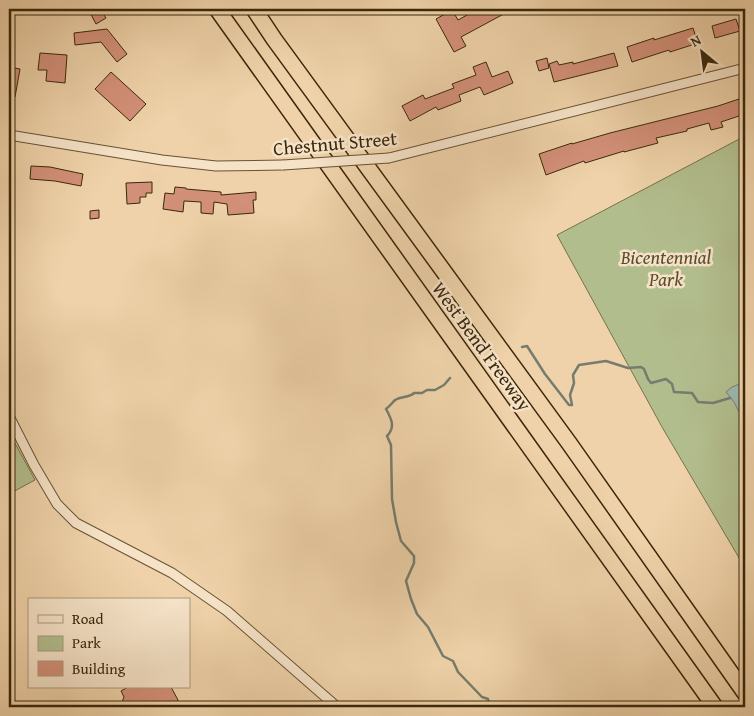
<svg xmlns="http://www.w3.org/2000/svg" width="754" height="716" viewBox="0 0 754 716" font-family="'Gentium Book Plus',serif">
<style>
.green{fill:#b2bd8d;stroke:#76724c}
.water{fill:#9cb6b0;stroke:#757d6e}
.lines{fill:none;stroke-linecap:round;stroke-linejoin:round}
.stream{stroke:#757d6e;stroke-width:2.5}
.building{fill:#d39079;stroke:#3b280c}
.minor-casing{stroke:#685233;stroke-width:11}
.motorway-casing{stroke:#3b280c;stroke-width:18}
.minor{stroke:#f5e2c7;stroke-width:9}
.motorway{stroke:#efd2a9;stroke-width:15}
.minor-bridge-casing{stroke:#685233;stroke-width:11;stroke-linecap:butt}
.minor-bridge{stroke:#f5e2c7;stroke-width:9}
.labels{text-anchor:middle;dominant-baseline:central;stroke-width:5;stroke-linejoin:round;paint-order:stroke}
.street-label{font-size:19px;fill:#3b280c;stroke:#f5e2c7}
.park-label{font-size:19px;font-style:italic;fill:#594d2c;stroke:#f5e2c7}
</style>
<rect width="100%" height="100%" fill="#efd2a9"/>
<filter id="stains"><feTurbulence type="fractalNoise" baseFrequency=".004" numOctaves="4"/><feColorMatrix values="0 0 0 0 .2 0 0 0 0 .09 0 0 0 0 .02 0 0 0 .5 -.17"/></filter>
<radialGradient id="worn" r=".72"><stop offset=".6" stop-color="#630" stop-opacity="0"/><stop offset="1" stop-color="#630" stop-opacity=".3"/></radialGradient>
<!-- green -->
<g class="green">
<polygon points="745,136 745,568 662,427 557,235"/>
<polygon points="9,432 35,480 9,494"/>
</g>
<!-- water -->
<polygon class="water" points="745,382 745,414 739,412 734,402 726,392 732,387"/>
<g class="lines">
<!-- stream -->
<g class="stream">
<polyline points="522,347 527,346 545,374 569,405 572,405 570,395 574,383 573,375 579,365 606,361 628,368 641,367 644,369 648,379 651,383 666,379 672,384 674,392 692,393 698,402 713,403 730,398"/>
<path d="M450,378L444,385L435,390H427L422,393H414C409,398 402,396 395,400C392,403 390,406 386,409C391,418 396,427 387,436L391,445L392,499L396,522L401,541L414,556V563L406,581L411,599L417,614L428,627L443,656L453,661L458,672L482,697L488,699L490,706L492,707"/>
</g>
</g>
<!-- building -->
<g class="building">
<polygon points="88,9 100,9 106,18 96,24"/>
<polygon points="478,9 513,9 461,37 466,46 454,52 436,19 452,10 458,20"/>
<polygon points="736,19 740,31 715,38 712,26"/>
<polygon points="693,28 698,43 670,52 669,50 632,62 627,47 654,38 654,40"/>
<polygon points="107,29 127,54 117,62 101,42 75,45 74,33"/>
<polygon points="40,53 67,55 65,83 46,81 47,70 38,70"/>
<polygon points="614,53 618,66 554,82 549,64 557,61 559,65 573,62 573,64"/>
<polygon points="547,58 549,68 539,71 536,61"/>
<polygon points="486,62 492,77 508,71 513,83 484,95 480,87 459,95 461,101 438,110 436,107 410,121 402,106 423,95 425,99 454,88 452,84 476,75 473,67"/>
<polygon points="9,67 20,69 15,97 9,96"/>
<polygon points="111,72 146,104 130,121 95,89"/>
<polygon points="745,97 745,114 721,122 723,127 711,130 709,123 687,129 687,131 656,138 658,143 624,152 624,151 585,163 584,161 546,175 539,154 572,143 572,144 610,133 718,106"/>
<polygon points="31,166 50,167 83,174 81,186 55,181 30,179"/>
<polygon points="152,182 152,193 146,193 146,197 140,197 140,203 127,204 126,183"/>
<polygon points="175,187 186,188 186,189 221,192 221,195 256,192 256,200 253,200 254,213 228,215 227,204 214,202 213,214 201,213 201,202 184,201 183,212 163,209 165,193 174,194"/>
<polygon points="99,210 99,218 90,219 90,211"/>
<polygon points="128,687 171,687 178,700 174,707 120,707 124,697 121,691"/>
</g>
<g class="lines">
<defs>
<g id="minor">
<polyline points="9,135 162,160 216,166 283,165"/>
<polyline points="389,158 745,68"/>
<polyline points="9,416 34,465 57,504 76,523 172,573 227,611 337,707"/>
</g>
<g id="motorway">
<polyline points="217,9 715,707"/>
<polyline points="254,9 274,39 569,443 745,693"/>
</g>
</defs>
<!-- minor casing -->
<use href="#minor" class="minor-casing"/>
<!-- motorway casing -->
<use href="#motorway" class="motorway-casing"/>
<!-- minor -->
<use href="#minor" class="minor"/>
<!-- motorway -->
<use href="#motorway" class="motorway"/>
<defs>
<polyline id="minor-bridge" points="283,165 389,158"/>
</defs>
<!-- minor-bridge casing -->
<use href="#minor-bridge" class="minor-bridge-casing"/>
<!-- minor-bridge -->
<use href="#minor-bridge" class="minor-bridge"/>
</g>
<g class="labels">
<!-- street labels -->
<g class="street-label">
<text transform="translate(335 143) rotate(-5)">Chestnut Street</text>
<text transform="translate(482 346) rotate(54)">West Bend Freeway</text>
</g>
<!-- park labels -->
<g class="park-label">
<text x="666" y="257">Bicentennial<tspan x="666" dy="22">Park</tspan></text>
</g>
</g>
<!-- margin -->
<rect width="754" height="716" fill="none" stroke="#efd2a9" stroke-width="30"/>
<rect x="10" y="10" width="734" height="696" fill="none" stroke="#3b280c" stroke-width="2.5"/>
<rect x="15" y="15" width="724" height="686" fill="none" stroke="#3b280c"/>
<!-- legend -->
<rect x="28" y="598" width="162" height="90" fill="#f5e2c7" stroke="#ab987c"/>
<rect x="38" y="615" width="25" height="8" fill="#f5e2c7" stroke="#ab987c"/>
<text x="72" y="624" font-size="15" fill="#3b280c">Road</text>
<rect x="38" y="636" width="25" height="15" fill="#b2bd8d" stroke="#ab987c"/>
<text x="72" y="648" font-size="15" fill="#3b280c">Park</text>
<rect x="38" y="661" width="25" height="15" fill="#d39079" stroke="#ab987c"/>
<text x="72" y="674" font-size="15" fill="#3b280c">Building</text>
<!-- north arrow -->
<g transform="translate(702 52) rotate(331)" stroke="#f5e2c7" stroke-width="4" paint-order="stroke">
<path d="M0-4L9 19L0 12L-9 19Z" fill="#3b280c"/>
<text y="-8" font-size="14" font-weight="bold" text-anchor="middle" fill="#3b280c">N</text>
</g>
<rect width="100%" height="100%" filter="url(#stains)"/>
<rect width="100%" height="100%" fill="url(#worn)"/>
</svg>
